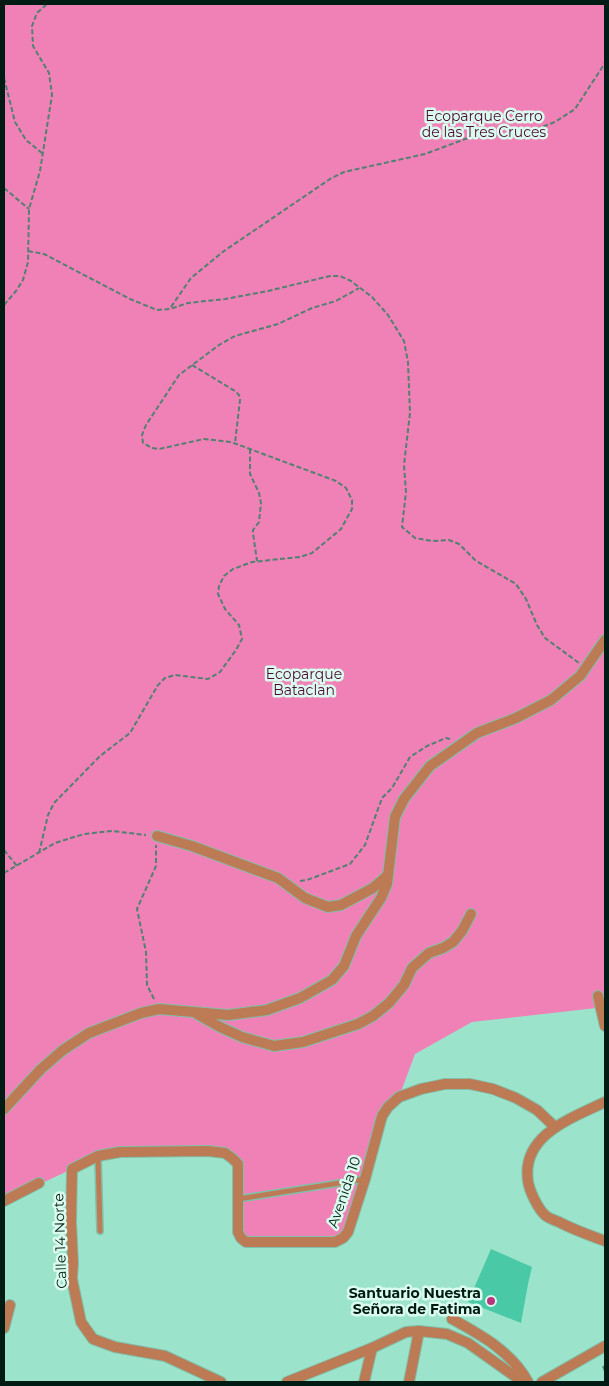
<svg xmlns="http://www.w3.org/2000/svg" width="609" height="1386" viewBox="0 0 609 1386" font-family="Montserrat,sans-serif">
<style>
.green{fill:#f081b6}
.building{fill:#49c9a6}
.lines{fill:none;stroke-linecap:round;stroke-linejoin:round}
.lane-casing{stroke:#80bfaa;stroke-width:8}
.street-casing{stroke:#80bfaa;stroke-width:12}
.path{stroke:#508171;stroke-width:2;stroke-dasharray:5 2.5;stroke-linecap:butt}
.lane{stroke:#bc7b54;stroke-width:5}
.street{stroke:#bc7b54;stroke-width:10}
.poi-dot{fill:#b8357d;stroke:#dafcef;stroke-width:2}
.labels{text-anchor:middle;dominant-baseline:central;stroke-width:5;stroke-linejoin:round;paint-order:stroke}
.park-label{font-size:14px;fill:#510833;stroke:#dafcef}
.street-label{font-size:14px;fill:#001b13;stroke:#dafcef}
.poi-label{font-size:14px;font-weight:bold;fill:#001b13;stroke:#dafcef;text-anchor:end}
</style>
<rect width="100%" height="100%" fill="#9ce3cb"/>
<!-- green -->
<polygon class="green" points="4,4 605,4 605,1007 472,1022 415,1054 399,1097 388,1107 343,1238 241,1238 238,1164 225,1153 120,1152 72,1169 4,1201"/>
<!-- building -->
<polygon class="building" points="491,1249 532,1267 528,1284 521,1323 468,1302"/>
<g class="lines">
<defs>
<g id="lane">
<polyline points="98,1157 100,1231"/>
<polyline points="238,1199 365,1179"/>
</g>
<g id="street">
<polyline points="157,836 192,846 278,878 305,898 328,907 341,905 373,888 388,875"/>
<polyline points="598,996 605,1026"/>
<polyline points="197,1014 220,1027 242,1037 274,1046 303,1042 358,1024 373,1016 389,1003 404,985 412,968 429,953 443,948 453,942 462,931 471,914"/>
<path d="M605,1102C572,1118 521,1135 528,1181C529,1190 538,1209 545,1215C548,1218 554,1220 559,1222C574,1230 589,1235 605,1241"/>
<polyline points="4,1109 41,1069 63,1050 89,1033 141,1013 159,1009 228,1015 267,1010 300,998 332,980 344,966 356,936 381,898 387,884 395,817 404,799 430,766 477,733 516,718 551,700 580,676 605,640"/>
<polyline points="4,1201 39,1183"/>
<path d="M452,1319C481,1335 512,1352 528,1382"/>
<polyline points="4,1328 10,1305"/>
<polyline points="221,1382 165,1356 115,1347 93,1339 81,1322 72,1279 73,1263 71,1222 72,1169 98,1156 120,1152 208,1151 225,1153 233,1159 238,1164 238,1232 241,1238 246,1242 335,1242 343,1238 348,1232 365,1179 382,1116 388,1107 399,1097 421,1089 445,1084 470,1084 493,1089 516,1098 537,1110 555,1127"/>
<polyline points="287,1382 372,1348 406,1332 419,1331 447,1334 468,1343 523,1382"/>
<polyline points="364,1382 372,1348"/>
<polyline points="409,1382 419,1331"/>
<polyline points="542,1382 605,1346"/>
</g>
</defs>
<!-- lane casing -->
<use href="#lane" class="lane-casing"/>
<!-- street casing -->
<use href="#street" class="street-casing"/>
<!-- path -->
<g class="path">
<polyline points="4,78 15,122 26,140 42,153"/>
<polyline points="4,188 29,209"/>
<polyline points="28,251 44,254 130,299 157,310 170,309 188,303 225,299 268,291 330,276 340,276 351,281 372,297 388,315 404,341 408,362 410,413 404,465 406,492 402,527 415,538 432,541 449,540 459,544 476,561 516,584 526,599 537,625 545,638 579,663"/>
<polyline points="4,305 16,291 23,280 28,262 29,209 40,171 52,95 49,73 33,46 32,26 37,13 47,4"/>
<polyline points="171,307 191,278 224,251 330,179 344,172 425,154 465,139 477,136 521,135 555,122 575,109 605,63"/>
<polyline points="192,365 235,391 239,395 240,400 235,443"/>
<polyline points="250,449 250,474 259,493 261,503 259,522 253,530 253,533 257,561"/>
<polyline points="4,850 17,866"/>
<polyline points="39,853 48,815 54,803 100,756 130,733 158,685 165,678 175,675 208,679 220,672 236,650 242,639 239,625 225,609 218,594 219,586 224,576 233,569 252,562 300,557 312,553 341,529 352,509 352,500 346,488 336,481 231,442 204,439 159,449 152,448 143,443 142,435 146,425 179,375 219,345 235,336 278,324 312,308 336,301 359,288"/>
<polyline points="4,873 55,843 84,834 112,831 146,835"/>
<polyline points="300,881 307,880 350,864 365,845 382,798 392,788 410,757 427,746 446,738 450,739"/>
<polyline points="154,999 147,985 146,952 137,909 156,866 156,845"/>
<polyline points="603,1366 605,1371"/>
</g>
<!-- lane -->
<use href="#lane" class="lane"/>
<!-- street -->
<use href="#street" class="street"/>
</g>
<!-- markers -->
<circle class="poi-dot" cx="491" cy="1301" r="5"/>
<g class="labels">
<!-- park labels -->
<g class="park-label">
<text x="484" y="116">Ecoparque Cerro<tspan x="484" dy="16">de las Tres Cruces</tspan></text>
<text x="304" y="674">Ecoparque<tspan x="304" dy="16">Bataclan</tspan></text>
</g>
<!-- street labels -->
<g class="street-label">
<text transform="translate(344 1192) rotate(-71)">Avenida 10</text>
<text transform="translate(60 1241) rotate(-92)">Calle 14 Norte</text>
</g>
<!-- poi labels -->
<g class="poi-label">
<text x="481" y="1293">Santuario Nuestra<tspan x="481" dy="16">Señora de Fatima</tspan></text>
</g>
</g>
<!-- border -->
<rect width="609" height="1386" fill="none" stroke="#001b13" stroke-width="10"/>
</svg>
